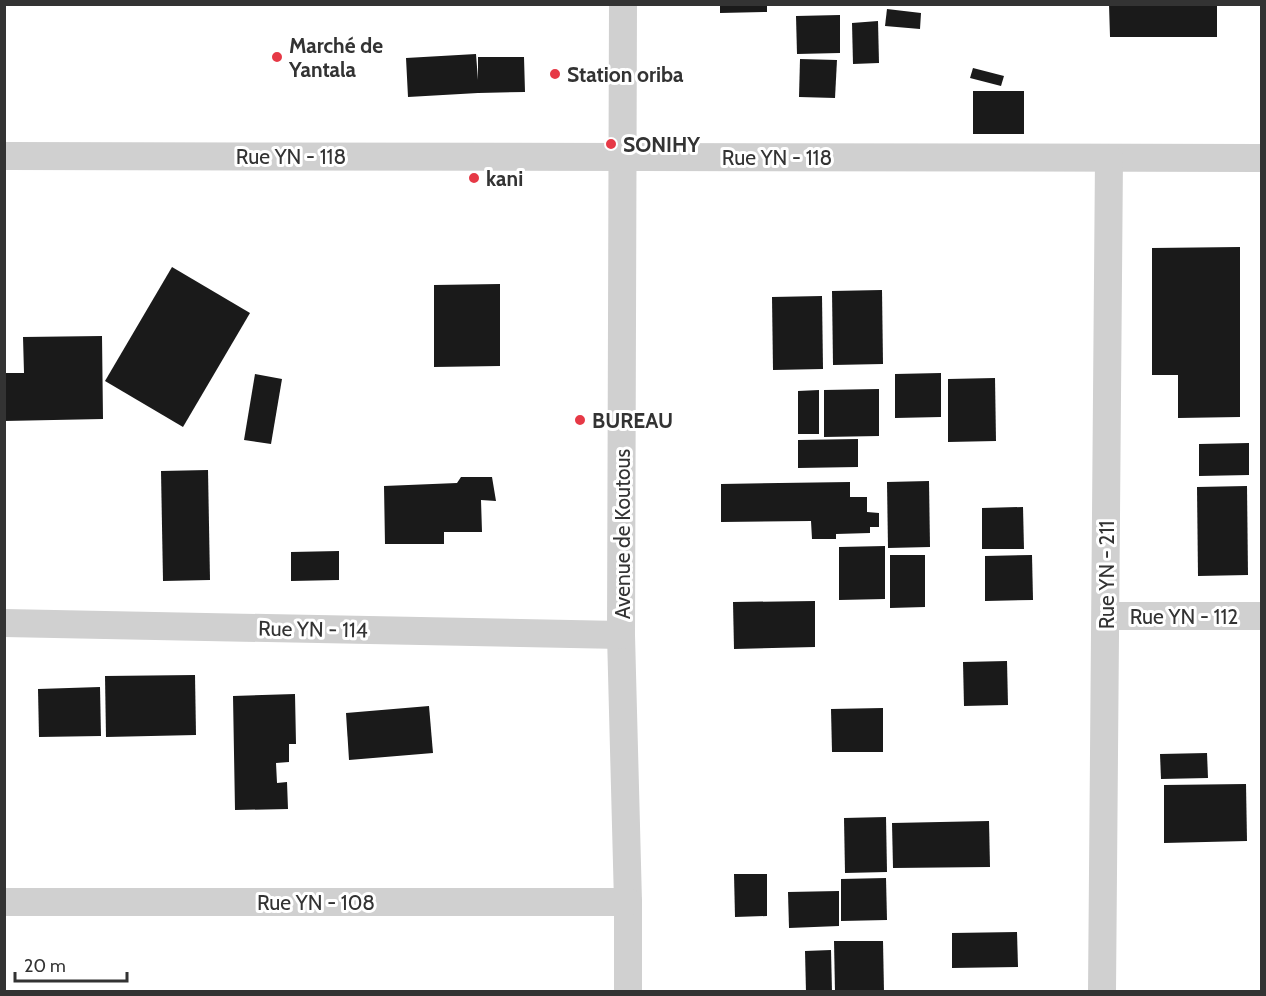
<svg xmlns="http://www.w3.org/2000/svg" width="1266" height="996" viewBox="0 0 1266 996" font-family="Cabin,sans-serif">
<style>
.building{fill:#1a1a1a}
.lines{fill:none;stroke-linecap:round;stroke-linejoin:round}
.minor{stroke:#d0d0d0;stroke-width:28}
.poi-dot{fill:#e63946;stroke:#fff;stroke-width:2}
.labels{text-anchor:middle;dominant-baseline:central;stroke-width:6;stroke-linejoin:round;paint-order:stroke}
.poi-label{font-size:21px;font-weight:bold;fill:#333;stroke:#fff;text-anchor:start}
.street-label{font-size:21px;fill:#333;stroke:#fff}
</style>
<rect width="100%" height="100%" fill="#fff"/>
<!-- building -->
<g class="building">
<polygon points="720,4 767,4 767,12 720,13"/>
<polygon points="1109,4 1217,4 1217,37 1110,37"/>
<polygon points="887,9 921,13 920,29 885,26"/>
<polygon points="840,15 840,53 797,54 796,16"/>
<polygon points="878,21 879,63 853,64 852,23"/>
<polygon points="476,54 478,80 478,57 524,57 525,92 478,93 408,97 406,58"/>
<polygon points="800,59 837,60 835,98 799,97"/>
<polygon points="973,68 1004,76 1001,86 970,78"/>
<rect x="973" y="91" width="51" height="43"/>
<polygon points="1240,247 1240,417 1178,418 1178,375 1152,375 1152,248"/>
<polygon points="172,267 250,313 183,427 105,381"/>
<polygon points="500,284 500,366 434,367 434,285"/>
<polygon points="882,290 883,364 833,365 832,291"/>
<polygon points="822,296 823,369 773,370 772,297"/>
<polygon points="102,336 103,419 4,421 4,373 24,373 23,337"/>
<polygon points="941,373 941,417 895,418 895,374"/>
<polygon points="255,374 282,379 271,444 244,440"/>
<polygon points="995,378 996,441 948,442 948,379"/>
<polygon points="879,389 879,436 824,437 824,390"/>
<polygon points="819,390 819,434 798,434 798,391"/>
<polygon points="858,439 858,467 798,468 798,440"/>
<polygon points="1249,443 1249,475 1199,476 1199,444"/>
<polygon points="208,470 210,580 163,581 161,471"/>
<polygon points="461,477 492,477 496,501 481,500 482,532 444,532 444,544 385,544 384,486 457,483"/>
<polygon points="929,481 930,547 888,548 887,482"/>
<polygon points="850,482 850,497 867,497 867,512 879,513 879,527 870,527 870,533 836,534 836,539 812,539 811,521 721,522 721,484"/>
<polygon points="1247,486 1248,575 1198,576 1197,487"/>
<polygon points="1023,507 1024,549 982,549 982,508"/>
<polygon points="885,546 885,599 839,600 839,547"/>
<polygon points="339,551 339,580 291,581 291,552"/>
<polygon points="890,555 925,555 925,607 890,608"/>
<polygon points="1032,555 1033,600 985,601 985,556"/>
<polygon points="815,601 815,647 734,649 733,602"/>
<polygon points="1007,661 1008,705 964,706 963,662"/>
<polygon points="195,675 196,735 106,737 105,676"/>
<polygon points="100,687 101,736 39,737 38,689"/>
<polygon points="295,694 296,744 289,744 289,762 276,763 277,783 287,782 288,809 235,810 233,696"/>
<polygon points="429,706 433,753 349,760 346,713"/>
<polygon points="883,708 883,752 832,752 831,709"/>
<polygon points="1207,753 1208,778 1161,779 1160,754"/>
<polygon points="1246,784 1247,841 1164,843 1164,785"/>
<polygon points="886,817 887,872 845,873 844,818"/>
<polygon points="989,821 990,867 893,868 892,823"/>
<polygon points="734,874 767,874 767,916 735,917"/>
<polygon points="886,878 887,920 841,921 841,879"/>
<polygon points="839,891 839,926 789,928 788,892"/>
<polygon points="1017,932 1018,967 952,968 952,933"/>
<polygon points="834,941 883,941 884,992 835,992"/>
<polygon points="831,950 832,992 806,992 805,951"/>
</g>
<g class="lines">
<!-- minor -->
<g class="minor">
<polyline points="623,4 621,635 628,902 628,992"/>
<polyline points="4,156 1262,158"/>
<polyline points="1106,616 1262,616"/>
<polyline points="4,623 621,635"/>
<polyline points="4,902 628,902"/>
<polyline points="1102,992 1109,158"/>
</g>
</g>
<!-- markers -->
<g class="poi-dot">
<circle cx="277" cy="57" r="6"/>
<circle cx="555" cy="74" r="6"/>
<circle cx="611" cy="144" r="6"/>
<circle cx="474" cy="178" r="6"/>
<circle cx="580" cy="420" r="6"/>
</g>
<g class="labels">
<!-- poi labels -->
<g class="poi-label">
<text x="289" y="45">Marché de<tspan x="289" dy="24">Yantala</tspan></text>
<text x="567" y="74">Station oriba</text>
<text x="623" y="144">SONIHY</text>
<text x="486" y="178">kani</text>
<text x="592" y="420">BUREAU</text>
</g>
<!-- street labels -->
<g class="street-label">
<text x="291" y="156">Rue YN - 118</text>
<text x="777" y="157">Rue YN - 118</text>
<text transform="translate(622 534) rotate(-90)">Avenue de Koutous</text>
<text transform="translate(1106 575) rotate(-90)">Rue YN - 211</text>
<text x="1184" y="616">Rue YN - 112</text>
<text transform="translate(313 629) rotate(1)">Rue YN - 114</text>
<text x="316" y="902">Rue YN - 108</text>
</g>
</g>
<!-- border -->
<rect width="1266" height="996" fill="none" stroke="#333333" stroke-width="12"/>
<!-- scale -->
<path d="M15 972v9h112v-9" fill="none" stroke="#333333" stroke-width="3"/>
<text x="24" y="972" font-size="18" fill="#333333" stroke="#ffffff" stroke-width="4.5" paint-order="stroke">20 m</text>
</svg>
